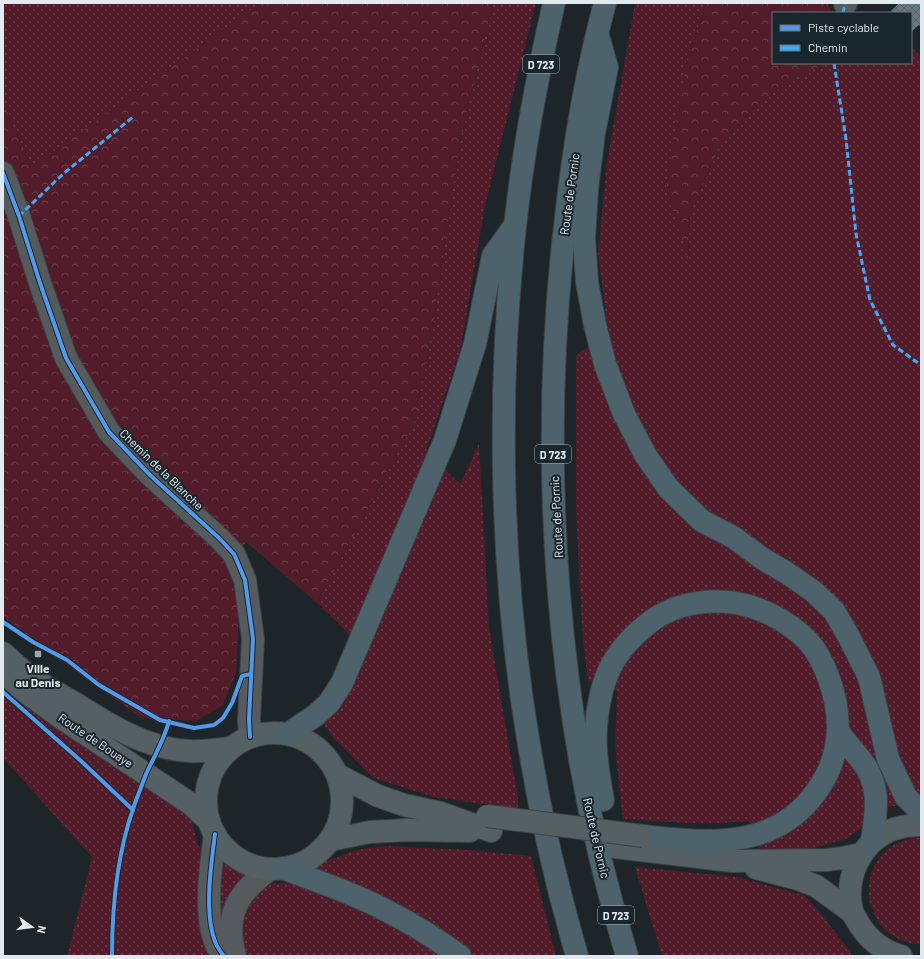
<svg xmlns="http://www.w3.org/2000/svg" width="924" height="959" viewBox="0 0 924 959" font-family="Barlow,sans-serif">
<style>
.grass{fill:url(#grass-dots)}
.forest{fill:url(#forest-crowns)}
.building{fill:url(#building-cross-hatch)}
.lines{fill:none;stroke-linecap:round;stroke-linejoin:round}
.street-casing{stroke:#3c4245;stroke-width:24}
.secondary-casing{stroke:#3c4245;stroke-width:24}
.highway-casing{stroke:#3c4245;stroke-width:24}
.street{stroke:#555a5d;stroke-width:22}
.secondary{stroke:#556064;stroke-width:22}
.highway{stroke:#4d626b;stroke-width:22}
.secondary-bridge-casing{stroke:#3c4245;stroke-width:24;stroke-linecap:butt}
.secondary-bridge{stroke:#556064;stroke-width:22}
.quiet{stroke:#3fa9f5;stroke-width:3;stroke-dasharray:6 3;stroke-linecap:butt}
.cycleway-casing{stroke:#1a262d;stroke-width:6}
.cycleway{stroke:#5399e6;stroke-width:4}
.poi-dot{fill:#9da5aa;stroke:#1a262d;stroke-width:1.5}
.labels{text-anchor:middle;dominant-baseline:central;stroke-width:4;stroke-linejoin:round;paint-order:stroke}
.shield{fill:#1a262d;stroke:#a6afb5;stroke-width:1}
.shield-label{font-size:11px;font-weight:bold;fill:#e2eaef}
.street-label{font-size:12px;fill:#e2eaef;stroke:#1a262d}
.poi-label{font-size:12px;font-weight:bold;fill:#e2eaef;stroke:#1a262d}
</style>
<defs>
<pattern id="grass-dots" width="8" height="8" patternUnits="userSpaceOnUse"><rect width="8" height="8" fill="#521c2b"/><path d="M2 2h.1M6 6h.1" fill="none" stroke="#6b3d4a" stroke-width="1.8" stroke-linecap="round"/></pattern>
<pattern id="forest-crowns" width="20" height="18" patternUnits="userSpaceOnUse"><rect width="20" height="18" fill="#521c2b"/><path d="M2 6a3 3 0 1 1 6 0M12 15a3 3 0 1 1 6 0" fill="none" stroke="#6b3d4a"/></pattern>
<pattern id="building-cross-hatch" width="8" height="8" patternUnits="userSpaceOnUse"><rect width="8" height="8" fill="#657983"/><path d="M0 0l8 8M0 8l8-8" fill="none" stroke="#566268"/></pattern>
</defs>
<rect width="100%" height="100%" fill="#1e2529"/>
<!-- grass -->
<g class="grass">
<polygon points="3,3 260,3 32,167 3,103"/>
<polygon points="493,3 536,3 485,206 460,351 426,451 460,484 479,444 489,628 518,799 518,809 434,797 373,778 334,738 324,724 345,699 366,651 317,603 414,423 432,332 460,142"/>
<polygon points="635,3 706,3 686,63 688,257 690,214 721,143 753,108 789,81 827,63 911,63 911,47 921,57 921,802 888,807 848,838 810,849 760,850 750,821 704,824 623,819 615,747 617,691 588,681 583,640 576,514 576,356 608,331 598,253 607,162"/>
<polygon points="3,684 190,813 198,846 235,871 265,884 296,882 328,860 360,849 388,846 468,850 531,856 556,956 67,956 92,857 3,758"/>
<path d="M921,838V944C912,945 902,941 895,937C855,912 862,850 909,839C913,838 917,838 921,838Z"/>
<polygon points="635,867 737,877 806,896 844,943 852,956 662,956"/>
</g>
<!-- forest -->
<g class="forest">
<polygon points="260,3 493,3 460,142 432,332 414,423 317,603 246,542 229,567 239,614 236,672 223,705 196,721 142,718 67,665 3,616 3,103 32,167"/>
<polygon points="706,3 827,3 832,13 773,13 773,63 827,63 789,81 753,108 721,143 690,214 688,258 666,186 686,63"/>
</g>
<!-- building -->
<polygon class="building" points="899,3 921,3 921,27 919,25 911,32 911,13 893,13 891,11"/>
<g class="lines">
<defs>
<g id="street">
<polyline points="845,4 846,3"/>
<polyline points="3,173 19,216 40,283 66,358 109,432 150,475 219,538 234,554 245,580 253,639 249,719 250,737"/>
<path d="M215,834C211,865 203,917 217,946C219,949 221,953 224,956"/>
<path d="M235,956C224,915 237,893 270,869"/>
</g>
<g id="secondary">
<path d="M3,653C12,661 21,670 31,677C46,687 62,696 78,705C111,726 148,749 189,751C203,752 217,750 231,748"/>
<polyline points="3,672 22,689 63,719 191,804 209,821"/>
<circle cx="274" cy="801" r="68"/>
<polyline points="338,775 378,796 404,805 441,813 491,831"/>
<polyline points="330,840 370,832 407,830 470,831"/>
<polyline points="615,847 732,861 826,860 843,858 861,854"/>
<polyline points="756,868 798,879 816,886 852,912"/>
<path d="M901,956C883,951 869,940 859,924C857,920 853,915 852,911C844,877 861,841 894,829C903,826 912,825 921,825"/>
</g>
<g id="highway">
<path d="M554,3C537,77 523,152 515,227C498,381 500,547 522,700C531,761 542,822 557,881C563,906 570,931 577,956"/>
<path d="M605,3C586,73 574,145 566,217C537,460 555,722 627,956"/>
<polyline points="598,36 607,67 594,133 587,189 584,238 587,282 595,325 605,364 624,414 646,456 669,489 702,521 733,537 763,559 787,573 813,591 834,611 849,637 869,677 888,759 906,797 921,812"/>
<path d="M838,731C845,742 853,750 861,760C882,786 876,812 872,842"/>
<polyline points="288,734 316,715 329,703 342,683 445,440 475,344 493,256 515,225"/>
<path d="M603,800C600,784 597,767 596,750C594,723 600,682 615,659C624,645 637,632 650,622C673,605 699,600 728,602C758,605 787,620 808,641C818,652 824,665 829,679C843,718 841,758 816,792C801,813 779,828 755,835C718,845 680,840 643,836"/>
<path d="M283,868C318,882 354,893 387,911C411,923 438,940 460,956"/>
</g>
</defs>
<!-- street casing -->
<use href="#street" class="street-casing"/>
<!-- secondary casing -->
<use href="#secondary" class="secondary-casing"/>
<!-- highway casing -->
<use href="#highway" class="highway-casing"/>
<!-- street -->
<use href="#street" class="street"/>
<!-- secondary -->
<use href="#secondary" class="secondary"/>
<!-- highway -->
<use href="#highway" class="highway"/>
<defs>
<polyline id="secondary-bridge" points="487,816 643,836"/>
</defs>
<!-- secondary-bridge casing -->
<use href="#secondary-bridge" class="secondary-bridge-casing"/>
<!-- secondary-bridge -->
<use href="#secondary-bridge" class="secondary-bridge"/>
<!-- quiet -->
<g class="quiet">
<polyline points="843,13 845,4"/>
<polyline points="834,63 846,139 856,234 870,300 893,345 921,365"/>
<polyline points="19,216 63,174 133,117"/>
</g>
<defs>
<g id="cycleway">
<polyline points="3,173 19,216 40,283 66,358 109,432 150,475 219,538 234,554 245,580 253,639 249,719 250,737"/>
<polyline points="3,622 33,642 67,660 99,685 160,720 194,728 214,725 223,718 232,703 242,676 251,674"/>
<polyline points="3,692 81,761 133,810"/>
<path d="M215,834C211,865 203,917 217,946C219,949 221,953 224,956"/>
<path d="M112,956C112,905 117,854 134,806C138,795 142,785 146,774C154,757 164,740 169,721"/>
</g>
</defs>
<!-- cycleway casing -->
<use href="#cycleway" class="cycleway-casing"/>
<!-- cycleway -->
<use href="#cycleway" class="cycleway"/>
</g>
<!-- markers -->
<rect class="poi-dot" x="34" y="650" width="8" height="8" rx="2"/>
<g class="labels">
<!-- shield labels -->
<g class="shield">
<rect x="523" y="55" width="36" height="18" rx="3"/>
<rect x="535" y="445" width="36" height="18" rx="3"/>
<rect x="598" y="906" width="36" height="18" rx="3"/>
</g>
<g class="shield-label">
<text x="541" y="64">D 723</text>
<text x="553" y="454">D 723</text>
<text x="616" y="915">D 723</text>
</g>
<!-- street labels -->
<g class="street-label">
<text transform="translate(569 194) rotate(-82)">Route de Pornic</text>
<text transform="translate(162 469) rotate(44)">Chemin de la Blanche</text>
<text transform="translate(556 517) rotate(-93)">Route de Pornic</text>
<text transform="translate(96 740) rotate(34)">Route de Bouaye</text>
<text transform="translate(597 838) rotate(77)">Route de Pornic</text>
</g>
<!-- poi labels -->
<g class="poi-label">
<text x="38" y="668">Ville<tspan x="38" dy="14">au Denis</tspan></text>
</g>
</g>
<!-- border -->
<rect width="924" height="959" fill="none" stroke="#e2eaef" stroke-width="8"/>
<!-- legend -->
<rect x="772" y="12" width="140" height="52" fill="#1a262d" stroke="#6a747b"/>
<rect x="780" y="25" width="20" height="6" fill="#5399e6" stroke="#6a747b"/>
<text x="808" y="32" font-size="12" fill="#e2eaef">Piste cyclable</text>
<rect x="780" y="45" width="20" height="6" fill="#3fa9f5" stroke="#6a747b"/>
<text x="808" y="52" font-size="12" fill="#e2eaef">Chemin</text>
<!-- north arrow -->
<g transform="translate(32 927) rotate(104)" stroke="#1a262d" stroke-width="3" paint-order="stroke">
<path d="M0-3L7 15L0 10L-7 15Z" fill="#e2eaef"/>
<text y="-6" font-size="11" font-weight="bold" text-anchor="middle" fill="#e2eaef">N</text>
</g>
</svg>
